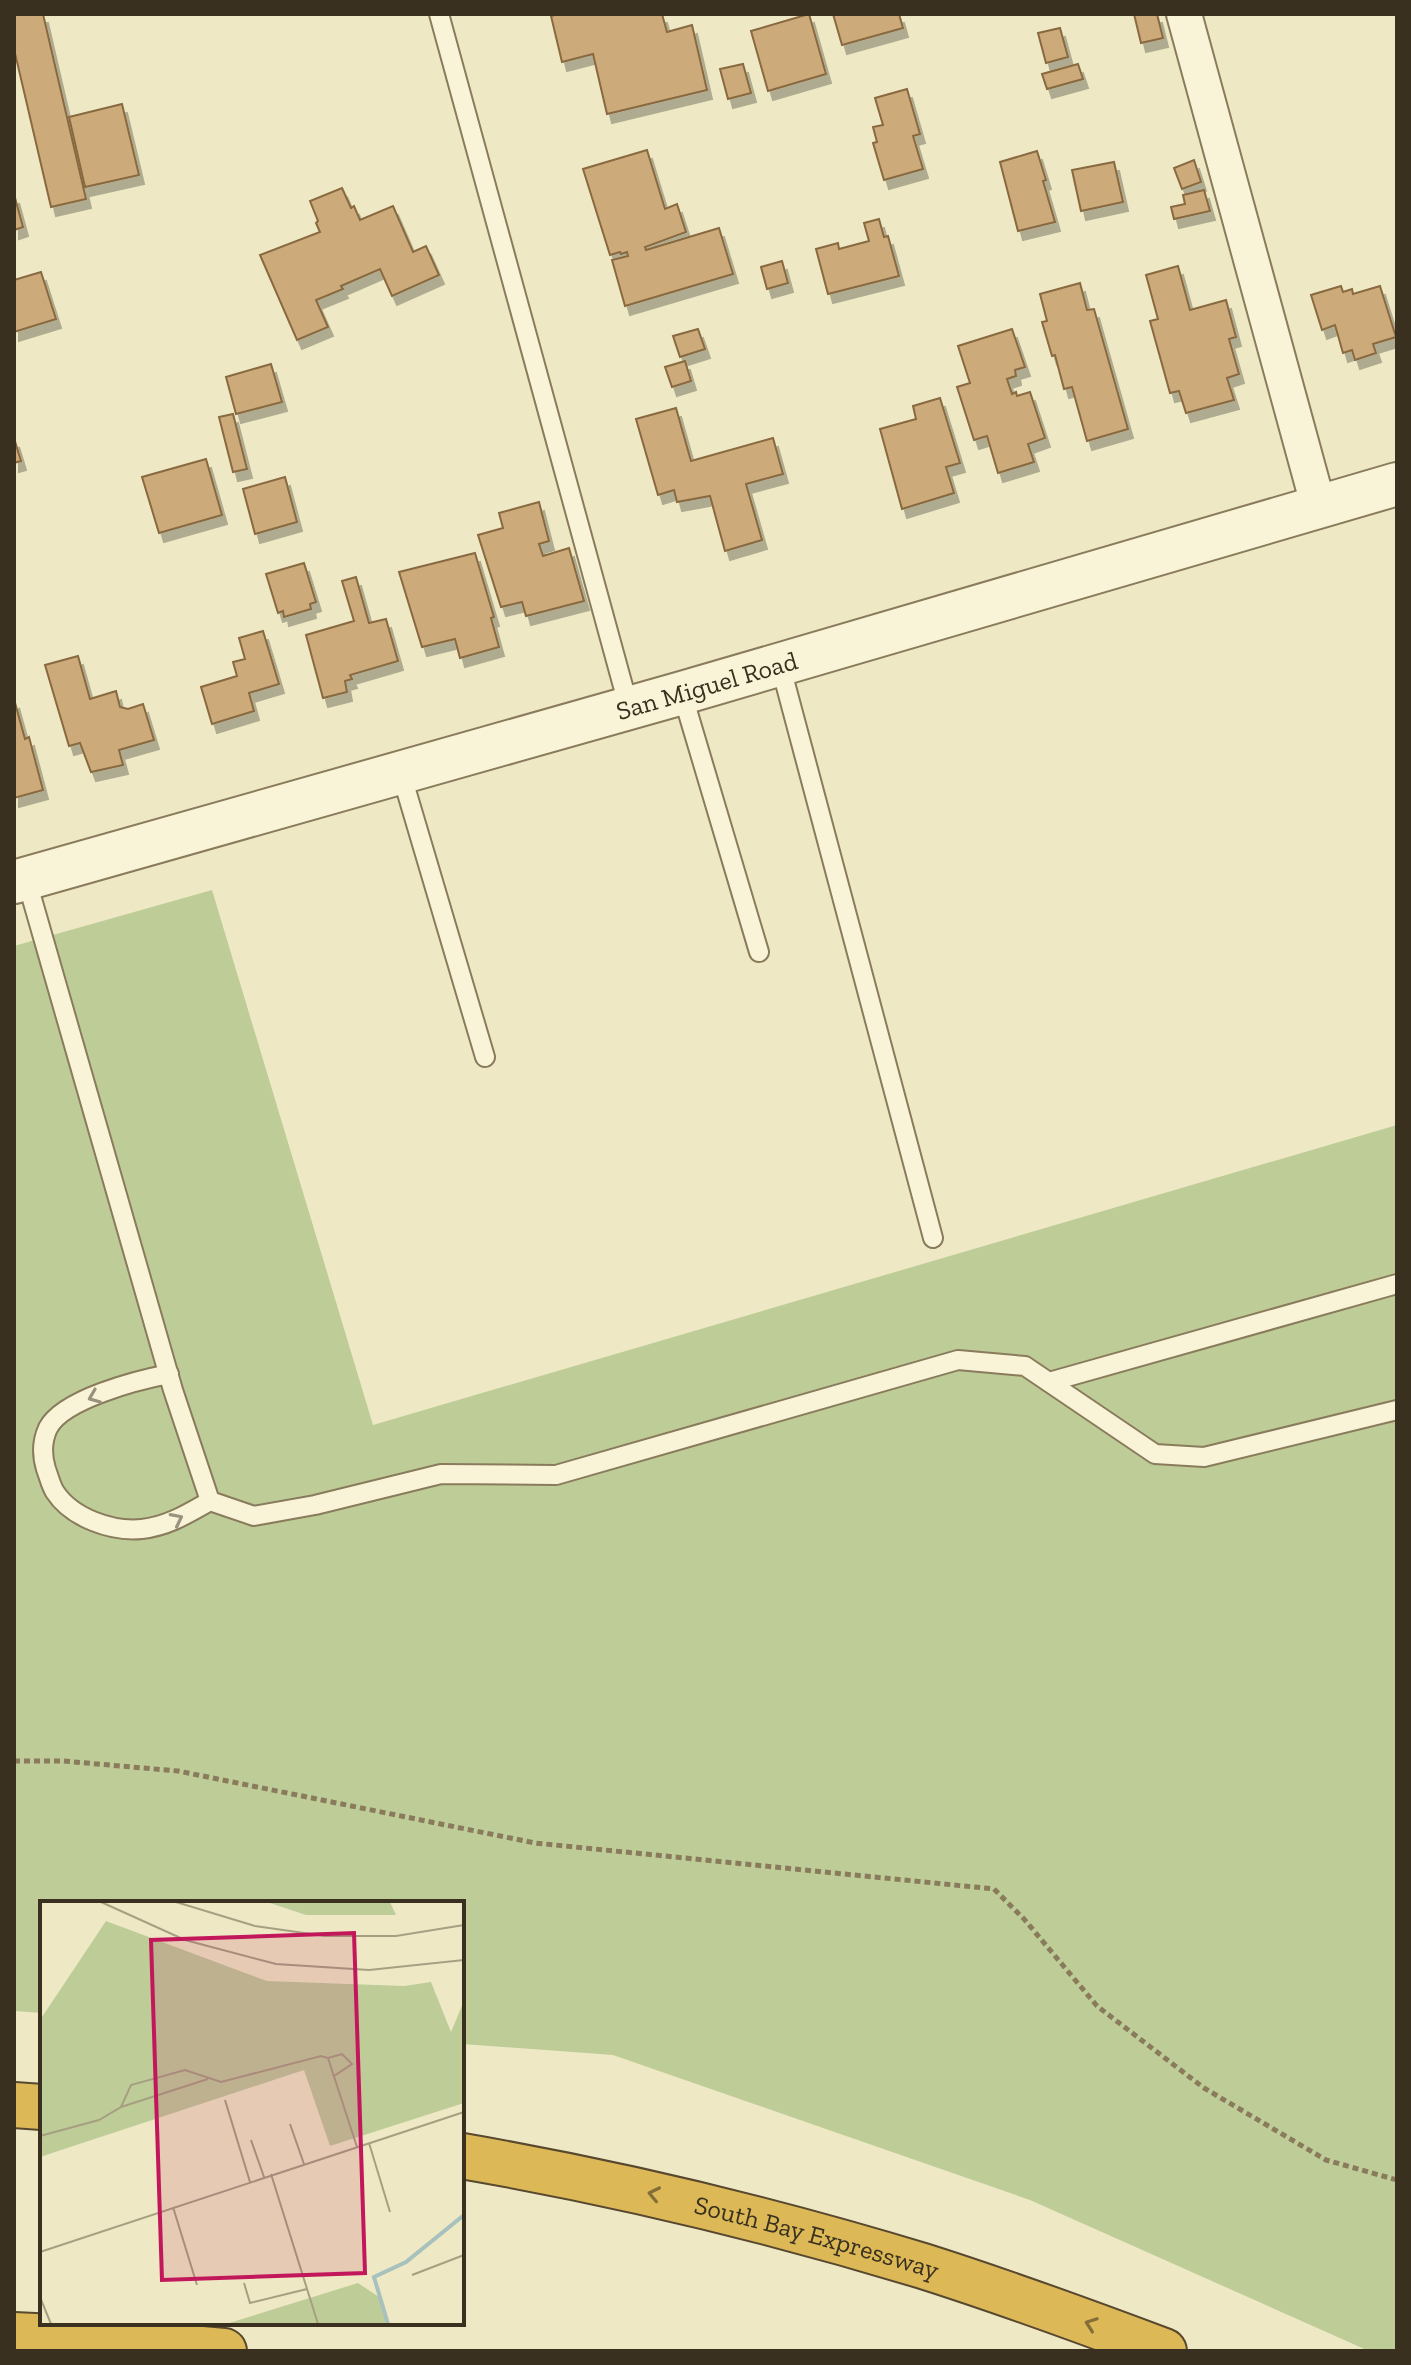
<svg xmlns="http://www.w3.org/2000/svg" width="1411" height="2365" viewBox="0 0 1411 2365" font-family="'Zilla Slab',serif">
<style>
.green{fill:#becc98}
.building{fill:#ccaa7a;stroke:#886940;stroke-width:2;filter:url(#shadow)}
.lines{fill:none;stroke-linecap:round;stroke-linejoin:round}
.service-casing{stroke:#897b5b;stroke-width:22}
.minor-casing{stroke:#897b5b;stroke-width:38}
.tertiary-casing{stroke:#897b5b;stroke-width:46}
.motorway-casing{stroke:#57482f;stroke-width:48}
.path{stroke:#897b5b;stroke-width:5;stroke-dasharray:6 4;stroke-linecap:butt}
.service{stroke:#f9f4d8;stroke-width:18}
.minor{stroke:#f9f4d8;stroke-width:34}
.tertiary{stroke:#f9f4d8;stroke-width:42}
.motorway{stroke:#ddb856;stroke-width:44}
.oneway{stroke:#99927c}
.oneway2{stroke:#836d38}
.labels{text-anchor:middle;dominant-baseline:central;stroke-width:6;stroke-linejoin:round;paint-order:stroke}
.street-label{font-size:26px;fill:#39301f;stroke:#f6f1d4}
.inset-river{fill:none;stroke:#a6c1be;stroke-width:4}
.inset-road{fill:none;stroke:#a69f82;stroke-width:2}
.view{fill:#c2185b;fill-opacity:0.15;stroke:#c2185b;stroke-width:4}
.inset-edge{fill:none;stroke:#39301f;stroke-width:4}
</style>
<defs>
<filter id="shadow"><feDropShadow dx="5" dy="9" stdDeviation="0" flood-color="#0004"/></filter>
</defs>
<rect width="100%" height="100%" fill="#eee9c4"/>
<!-- green -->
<polygon class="green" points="212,890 373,1425 1397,1125 1397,2351 1369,2351 1030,2200 613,2055 462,2044 462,1903 42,1903 42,2013 14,2011 14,946"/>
<!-- building -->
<g class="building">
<polygon points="14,14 43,14 86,199 51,207 14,49"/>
<polygon points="558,14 662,14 667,32 692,25 707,90 607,114 593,54 562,62 551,16"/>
<polygon points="809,14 826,74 768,91 751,31"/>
<polygon points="833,14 899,14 903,28 842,45"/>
<polygon points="1134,14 1157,14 1163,38 1141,43"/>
<polygon points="1060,28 1068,57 1046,63 1038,33"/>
<polygon points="743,64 751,93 728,99 720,69"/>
<polygon points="1078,64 1083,79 1047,89 1042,74"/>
<polygon points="907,89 920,134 913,136 923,169 884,180 873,143 877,142 873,127 883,125 875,98"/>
<polygon points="122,104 139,175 85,187 69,117"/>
<polygon points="647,150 665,209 677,204 686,232 645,247 646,250 719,228 733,274 625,306 612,260 628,256 627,252 621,254 620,252 610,255 583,169"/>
<polygon points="1037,151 1046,180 1043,181 1055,222 1018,231 1000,162"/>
<polygon points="1194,160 1201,182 1182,189 1174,168"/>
<polygon points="1114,162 1123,202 1081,211 1072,170"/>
<polygon points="342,188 351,208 354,206 360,220 393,206 413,252 426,246 439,275 392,296 380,269 341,286 343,289 316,300 328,327 297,340 260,255 320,232 316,223 318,221 310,201"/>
<polygon points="1204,190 1210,211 1174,219 1171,207 1185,204 1183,195"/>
<polygon points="14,194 23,227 14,230"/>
<polygon points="879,219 884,237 888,236 899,276 828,294 816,249 838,243 839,249 869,241 864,223"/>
<polygon points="782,261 788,283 767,289 761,267"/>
<polygon points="1178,266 1190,310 1226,300 1236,337 1229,339 1239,374 1227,378 1234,400 1186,413 1179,391 1170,393 1150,321 1158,319 1146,275"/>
<polygon points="41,272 56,319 14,332 14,280"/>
<polygon points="1080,283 1087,310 1094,309 1128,429 1087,441 1072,387 1064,389 1055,355 1052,356 1042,322 1047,321 1040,294"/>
<polygon points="1341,286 1343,292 1352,289 1353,294 1380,286 1396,337 1373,344 1376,353 1355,360 1352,350 1343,353 1335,325 1322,330 1311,295"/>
<polygon points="698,329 705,349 680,357 673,336"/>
<polygon points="1012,329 1025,367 1015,370 1016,376 1007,379 1012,394 1016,392 1017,396 1030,392 1045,438 1028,444 1034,462 998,473 987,436 974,440 957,387 970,383 958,346"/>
<polygon points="685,361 691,381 672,387 665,367"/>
<polygon points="271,364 282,402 236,414 226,377"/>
<polygon points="940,398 960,463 946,467 954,493 902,509 880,429 916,419 913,406"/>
<polygon points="676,408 691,461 773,438 783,474 746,484 762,540 725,551 710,496 677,502 674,490 658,495 636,419"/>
<polygon points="233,414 247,469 233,472 219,417"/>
<polygon points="14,438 21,461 14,463"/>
<polygon points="206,459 222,515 159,533 142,477"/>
<polygon points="285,477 297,522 255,534 243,489"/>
<polygon points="539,502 549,541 539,544 543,556 569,548 584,601 526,616 522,602 501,607 478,535 503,528 499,513"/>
<polygon points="475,553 494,617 491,618 499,647 460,658 455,639 422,647 399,572"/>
<polygon points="304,563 316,602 310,604 311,609 284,617 283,611 278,613 266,574"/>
<polygon points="356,577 369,623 386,619 398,661 350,675 352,679 345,681 347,692 323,698 306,635 354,621 342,581"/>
<polygon points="263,631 279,684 249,693 254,711 212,724 201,687 237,676 233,662 245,659 239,638"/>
<polygon points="78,656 90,699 116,691 120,707 128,709 143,704 154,740 119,750 123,765 91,772 80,743 69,746 45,665"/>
<polygon points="14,699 25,739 29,737 43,790 14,798"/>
</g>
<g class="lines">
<defs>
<g id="service">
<polyline points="439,14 629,708"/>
<polyline points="780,664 933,1238"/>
<polyline points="682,693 759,952"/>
<polyline points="401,773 485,1057"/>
<polyline points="26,878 173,1390 210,1501 254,1516 315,1505 441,1474 556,1475 958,1360 1025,1366 1155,1454 1204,1457 1397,1410"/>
<path d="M169,1374C138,1380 63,1399 48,1428C42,1441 42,1456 46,1469C49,1477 51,1486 55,1492C72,1518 112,1532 142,1529C168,1526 187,1514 210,1501"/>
<polyline points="1049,1382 1397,1284"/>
</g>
<polyline id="minor" points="1184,14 1319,508"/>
<g id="tertiary">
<path id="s1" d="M14,882L682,693L1397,484"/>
</g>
<g id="motorway">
<polyline points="14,2105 42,2107"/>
<path id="s2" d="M462,2156C618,2183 772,2220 923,2266C1005,2292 1084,2321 1164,2351"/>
<polyline points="14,2335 75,2338 224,2351"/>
</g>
</defs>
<!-- service casing -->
<use href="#service" class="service-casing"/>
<!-- minor casing -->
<use href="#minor" class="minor-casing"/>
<!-- tertiary casing -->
<use href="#tertiary" class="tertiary-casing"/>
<!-- motorway casing -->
<use href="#motorway" class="motorway-casing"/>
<!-- path -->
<polyline class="path" points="14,1761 63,1761 178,1771 535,1843 994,1889 1024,1919 1097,2006 1204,2088 1326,2160 1397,2180"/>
<!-- service -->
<use href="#service" class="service"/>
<!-- minor -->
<use href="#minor" class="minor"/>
<!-- tertiary -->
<use href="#tertiary" class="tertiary"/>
<!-- motorway -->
<use href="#motorway" class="motorway"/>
</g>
<!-- one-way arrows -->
<defs><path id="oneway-chevron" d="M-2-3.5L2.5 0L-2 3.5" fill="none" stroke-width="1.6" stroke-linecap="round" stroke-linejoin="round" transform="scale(2)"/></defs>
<g class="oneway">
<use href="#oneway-chevron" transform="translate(94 1397) rotate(158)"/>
<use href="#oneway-chevron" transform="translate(177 1519) rotate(-27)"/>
</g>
<g class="oneway2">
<use href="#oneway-chevron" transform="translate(654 2194) rotate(-168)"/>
<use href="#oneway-chevron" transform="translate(1091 2324) rotate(-160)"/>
</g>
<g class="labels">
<!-- street labels -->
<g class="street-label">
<text stroke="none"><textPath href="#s1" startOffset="720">San Miguel Road</textPath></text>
<text stroke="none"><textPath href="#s2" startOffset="364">South Bay Expressway</textPath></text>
</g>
</g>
<!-- overview -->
<g transform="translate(40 1901)">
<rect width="424" height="424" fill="#eee9c4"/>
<path d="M227,1H350L356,14H266ZM66,20L227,80L364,85L391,81L411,131L424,100V202L290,245L264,169L0,256V119ZM318,382L339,396L349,423H186Z" fill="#becc98"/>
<path class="inset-river" d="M348,423L334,376L366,361L424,314"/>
<path class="inset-road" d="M61,1L145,39L236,63L329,69L424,59M136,1L215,25L285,35H356L424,24M288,157L302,153L312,163L294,175M185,199L210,281M81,206L168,178M250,223L264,263M0,235L59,219L81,206L91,184L145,169L181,181L281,155L288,157L317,246M211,239L224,276M329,242L350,311M231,273L278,423M133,306L157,384M0,351L424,211M372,374L424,354M204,382L210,402L267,388M0,396L11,423"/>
<path class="view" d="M314,32L325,372L122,379L111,39Z"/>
<rect width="424" height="424" class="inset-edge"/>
</g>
<!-- border -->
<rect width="1411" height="2365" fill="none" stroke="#39301f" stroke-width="32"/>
</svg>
